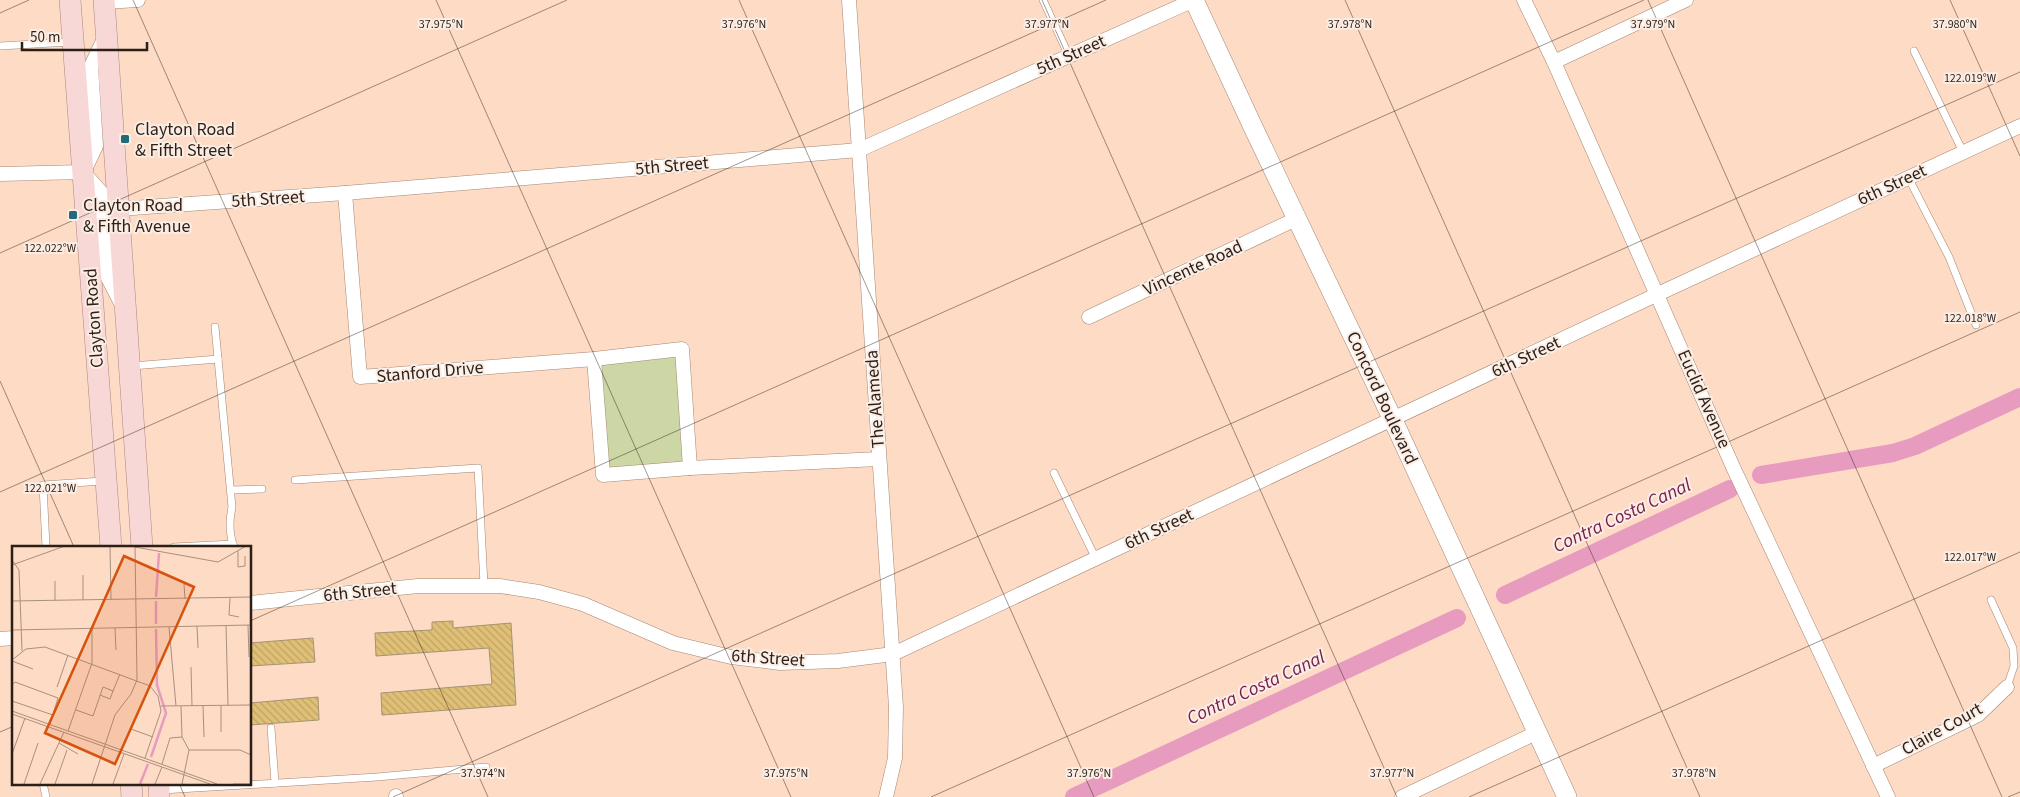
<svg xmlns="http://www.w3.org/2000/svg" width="2020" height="797" viewBox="0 0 2020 797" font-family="'Source Sans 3',sans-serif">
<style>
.grass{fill:#ccd7a5}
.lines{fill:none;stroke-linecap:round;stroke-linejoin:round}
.canal{stroke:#e79cbf;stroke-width:18}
.building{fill:url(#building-back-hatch);stroke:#a39475}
.lane-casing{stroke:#a68672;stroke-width:8}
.street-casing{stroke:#a68672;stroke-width:15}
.secondary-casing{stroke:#a68672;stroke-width:20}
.primary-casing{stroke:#ae8682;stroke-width:22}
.lane{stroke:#fff;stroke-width:7}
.street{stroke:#fff;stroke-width:14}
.secondary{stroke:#fff;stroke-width:19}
.primary{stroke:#f8d8d6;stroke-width:21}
.ticks{fill:none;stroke:#2b1f17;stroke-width:1;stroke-opacity:0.45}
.poi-dot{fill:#236b78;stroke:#fbede4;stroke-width:2}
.labels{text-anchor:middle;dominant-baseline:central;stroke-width:4;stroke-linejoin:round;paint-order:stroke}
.street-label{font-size:18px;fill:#2b1f17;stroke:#fbede4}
.poi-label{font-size:18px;fill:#2b1f17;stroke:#fbede4;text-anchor:start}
.water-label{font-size:19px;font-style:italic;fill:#731d4d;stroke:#fbede4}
.inset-river{fill:none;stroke:#e79cbf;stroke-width:2.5}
.inset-road{fill:none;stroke:#a9907f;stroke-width:1}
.view{fill:#d5530d;fill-opacity:0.15;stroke:#d5530d;stroke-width:2.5}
.inset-edge{fill:none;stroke:#2b1f17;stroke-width:2.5}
.ticks-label{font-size:12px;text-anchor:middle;fill:#2b1f17;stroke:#fbede4;stroke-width:4;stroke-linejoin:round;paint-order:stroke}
</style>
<defs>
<pattern id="building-back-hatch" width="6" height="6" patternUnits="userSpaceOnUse" patternTransform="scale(1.25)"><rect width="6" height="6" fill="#e0bf76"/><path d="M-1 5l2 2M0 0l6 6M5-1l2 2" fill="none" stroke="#c0a465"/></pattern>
</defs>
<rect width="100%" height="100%" fill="#fddbc5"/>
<!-- grass -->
<polygon class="grass" points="682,349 690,468 603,475 594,359"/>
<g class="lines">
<!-- canal -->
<g class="canal">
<polyline points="1761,475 1893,453 1915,446 2020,397"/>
<polyline points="1505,595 1730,489"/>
<polyline points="1074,797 1457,618"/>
</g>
</g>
<!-- building -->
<g class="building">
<polygon points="453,621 453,628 511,623 516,705 382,715 381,693 492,684 489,648 376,656 375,633 432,630 432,622"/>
<polygon points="313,638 315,662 250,666 250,643"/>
<polygon points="318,697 319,720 250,725 250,703"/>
</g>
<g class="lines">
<defs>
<g id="lane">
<polyline points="1043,0 1069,56"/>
<polyline points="0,46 70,42"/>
<polyline points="1914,51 1963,152"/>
<polyline points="1908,177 1949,257 1976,325"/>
<path d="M215,327L232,507C229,521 229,534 234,547"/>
<polyline points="132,366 218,359"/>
<polyline points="1054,473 1096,559"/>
<polyline points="295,480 478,468 484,585"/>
<polyline points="231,490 262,489"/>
<polyline points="46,547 43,485 103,481"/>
<polyline points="174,547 233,544"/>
<polyline points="1991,600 2013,648 2014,666 2007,687"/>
<polyline points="271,728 275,783"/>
<polyline points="43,783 46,797"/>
<polyline points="162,790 377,777 486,767"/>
</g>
<g id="street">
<polyline points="849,0 896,707 895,758 886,797"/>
<polyline points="1524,0 1554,62 1733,467 1888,797"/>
<polyline points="104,2 138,0"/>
<polyline points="1554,62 1686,0"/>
<polyline points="85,169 96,146 91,66 104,39"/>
<polyline points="83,172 101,192 107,276 122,305"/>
<polyline points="0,174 83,172"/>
<polyline points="345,193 360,377 594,359 682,349 690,468 879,459"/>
<polyline points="118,209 345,193 859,150 1194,0"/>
<polyline points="1089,317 1296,219"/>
<polyline points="594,359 603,475 690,468"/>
<polyline points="250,603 418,586 500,586 539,592 583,604 673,643 731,657 780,663 838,661 893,654 1658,294 2020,126"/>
<polyline points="0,639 14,638"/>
<polyline points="1873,766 1978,715 2007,687"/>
<polyline points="396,796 396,797"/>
<polyline points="1402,797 1536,733"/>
</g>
<polyline id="secondary" points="1194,0 1253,127 1393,420 1567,797"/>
<g id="primary">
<polyline points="70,0 111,547"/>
<polyline points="104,0 142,547"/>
<polyline points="131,783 132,797"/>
<polyline points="159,783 159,797"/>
</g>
</defs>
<!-- lane casing -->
<use href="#lane" class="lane-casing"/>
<!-- street casing -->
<use href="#street" class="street-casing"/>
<!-- secondary casing -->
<use href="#secondary" class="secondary-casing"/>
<!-- primary casing -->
<use href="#primary" class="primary-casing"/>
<!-- lane -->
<use href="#lane" class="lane"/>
<!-- street -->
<use href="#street" class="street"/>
<!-- secondary -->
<use href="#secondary" class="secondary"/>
<!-- primary -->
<use href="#primary" class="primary"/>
</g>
<!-- ticks -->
<path class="ticks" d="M133,0L488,797M436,0L791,797M739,0L1094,797M1042,0L1397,797M1345,0L1700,797M1648,0L2002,797M1950,0L2020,156M0,13L29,0M0,253L567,0M0,381L74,547M0,492L1106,0M250,621L1644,0M0,732L14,726M179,783L185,797M393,797L2020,72M931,797L2020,312M1469,797L2020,552M2008,797L2020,792"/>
<!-- markers -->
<g class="poi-dot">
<rect x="120" y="134" width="10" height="10" rx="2.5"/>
<rect x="68" y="210" width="10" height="10" rx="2.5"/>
</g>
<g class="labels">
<!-- street labels -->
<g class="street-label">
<text transform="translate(1071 55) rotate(-24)">5th Street</text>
<text transform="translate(672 166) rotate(-5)">5th Street</text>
<text transform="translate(1892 185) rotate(-25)">6th Street</text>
<text transform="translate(268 199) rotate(-4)">5th Street</text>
<text transform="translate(1193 268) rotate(-25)">Vincente Road</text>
<text transform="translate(94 318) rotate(-94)">Clayton Road</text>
<text transform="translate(1526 357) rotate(-25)">6th Street</text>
<text transform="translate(430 372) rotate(-5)">Stanford Drive</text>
<text transform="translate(1382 398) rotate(65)">Concord Boulevard</text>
<text transform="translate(875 399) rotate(-94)">The Alameda</text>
<text transform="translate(1704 399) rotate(66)">Euclid Avenue</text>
<text transform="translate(1159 529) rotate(-25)">6th Street</text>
<text transform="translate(360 592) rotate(-6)">6th Street</text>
<text transform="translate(768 658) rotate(4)">6th Street</text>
<text transform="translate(1942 729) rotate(-29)">Claire Court</text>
</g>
<!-- poi labels -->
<g class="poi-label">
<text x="135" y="129">Clayton Road<tspan x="135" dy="21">&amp; Fifth Street</tspan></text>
<text x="83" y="205">Clayton Road<tspan x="83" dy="21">&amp; Fifth Avenue</tspan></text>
</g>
<!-- water labels -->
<g class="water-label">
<text transform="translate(1622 516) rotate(-25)">Contra Costa Canal</text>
<text transform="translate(1256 688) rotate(-25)">Contra Costa Canal</text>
</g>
</g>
<!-- overview -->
<g transform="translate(12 546)">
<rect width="239" height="239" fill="#fddbc5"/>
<path class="inset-river" d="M144,51L147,7M144,55V78M139,211L154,167L145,139L144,83M128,238L136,218"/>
<path class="inset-road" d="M98,0L99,53M123,1L206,16L234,0M226,5V21L233,20V10M0,14L7,24L10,105M0,19L53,0M71,29V54M43,35V55M172,38L173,53M218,52L217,69L227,71M0,55L239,51M214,79L216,159M236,79L237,111M185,80L186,102M157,81L164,160M103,82L104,104M0,84L239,79M0,114L14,103L33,101L138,140L146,150L149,165L133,212M0,115L21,123M179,121L180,160M0,139L3,136L46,152L38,178M45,141L56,109M88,149L98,153L101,145M0,155L41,169M191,159L192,191M149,160L239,159M169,160L170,191L177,204L170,238M209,160V186M64,164L81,170L91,141L101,145L108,128M0,165L205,238M0,168L198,238M119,183L141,191M56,185L80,117V83M47,197L66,208M177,204H228L239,209M0,208L13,172M150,218L158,192L170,191M12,238L26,197M28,238L52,186M43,238L55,204M80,238L103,169L119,148L125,134L123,0M101,238L112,208M143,238L150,221M221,238H239"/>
<path class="view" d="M112,10L182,41L103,218L33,187Z"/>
<rect width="239" height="239" class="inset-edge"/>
</g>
<g class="ticks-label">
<text x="441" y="28">37.975°N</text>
<text x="744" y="28">37.976°N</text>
<text x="1350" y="28">37.978°N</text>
<text x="1653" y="28">37.979°N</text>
<text x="1047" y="28">37.977°N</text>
<text x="1955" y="28">37.980°N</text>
<text x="1970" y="82">122.019°W</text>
<text x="50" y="252">122.022°W</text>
<text x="1970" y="322">122.018°W</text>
<text x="50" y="492">122.021°W</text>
<text x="1970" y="561">122.017°W</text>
<text x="483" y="777">37.974°N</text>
<text x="786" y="777">37.975°N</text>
<text x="1089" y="777">37.976°N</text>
<text x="1392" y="777">37.977°N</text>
<text x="1694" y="777">37.978°N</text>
</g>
<!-- scale -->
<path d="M22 42v8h125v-8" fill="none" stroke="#2b1f17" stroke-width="2.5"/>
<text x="30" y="42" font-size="15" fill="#2b1f17" stroke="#fbede4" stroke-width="4" paint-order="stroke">50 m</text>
</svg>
